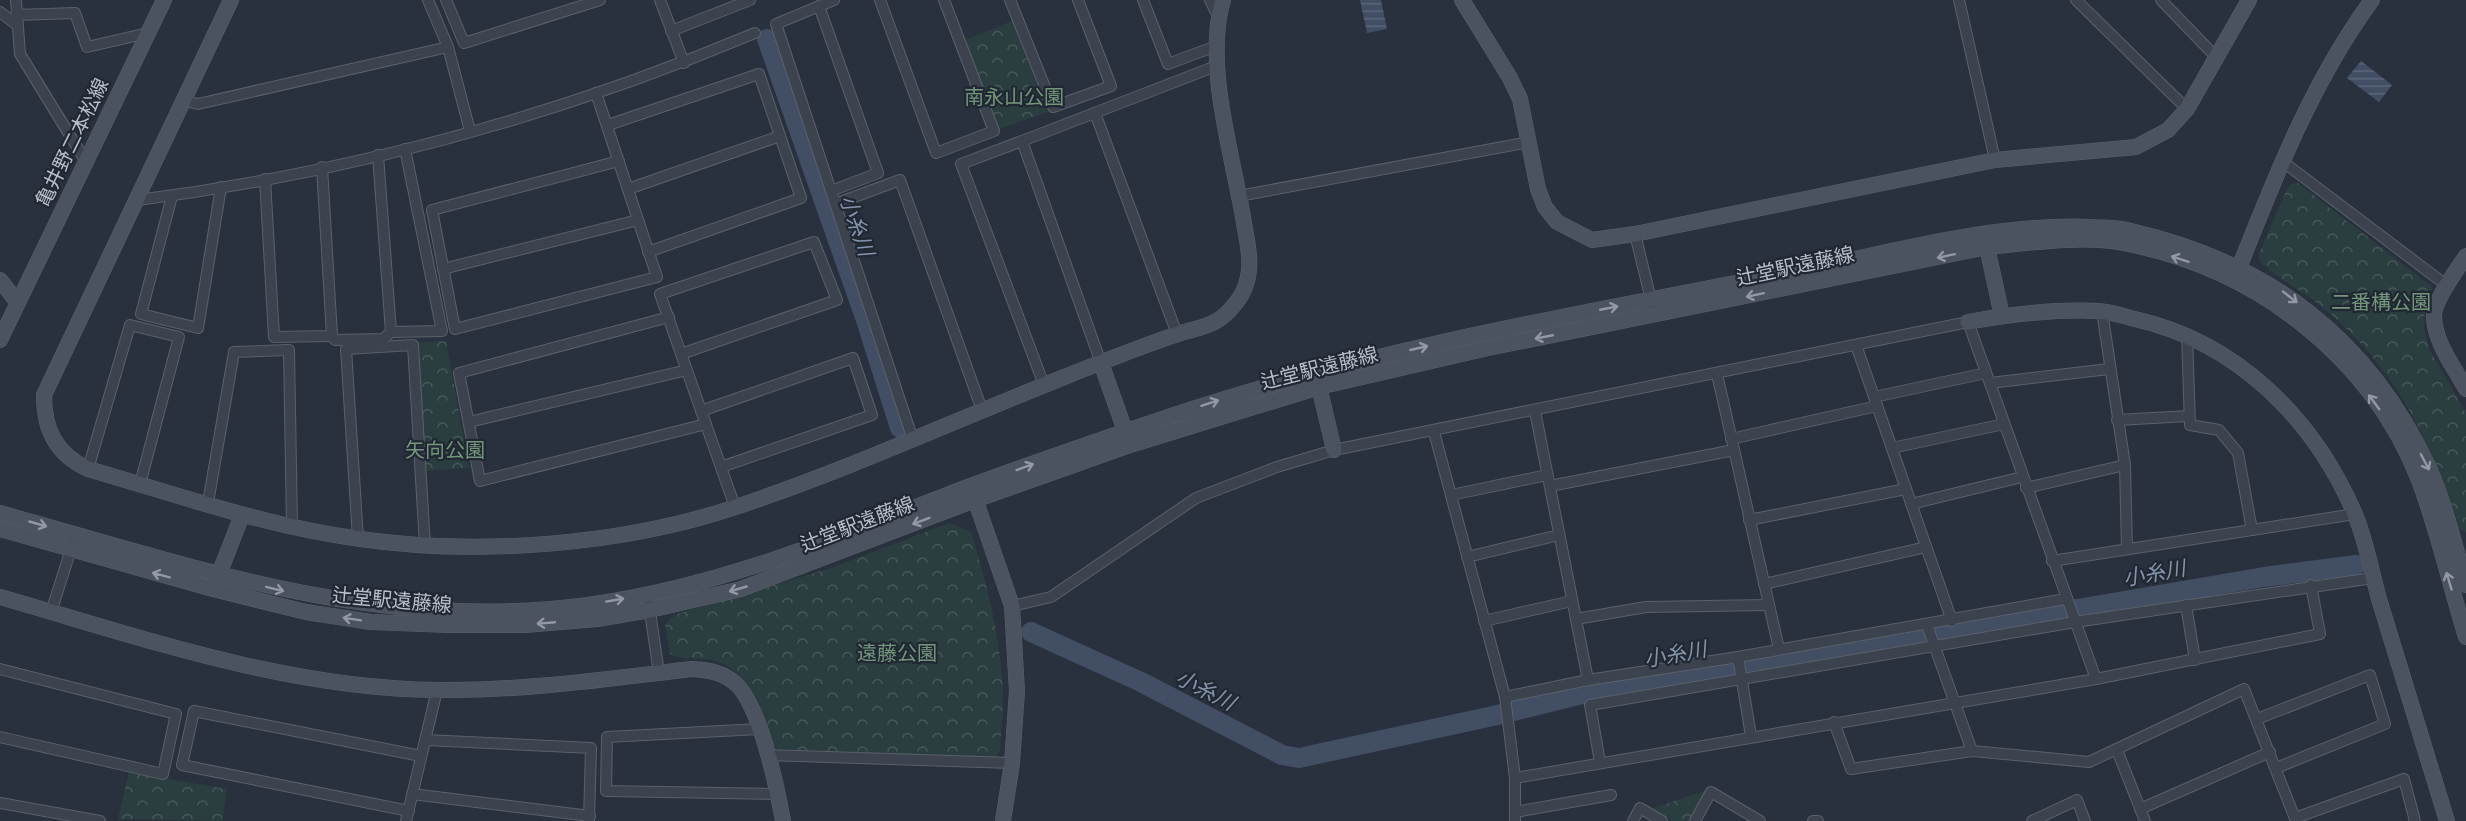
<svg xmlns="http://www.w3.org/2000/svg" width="2466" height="821" viewBox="0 0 2466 821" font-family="Barlow,'Noto Sans JP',sans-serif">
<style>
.forest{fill:url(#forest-crowns)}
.water{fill:url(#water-rules)}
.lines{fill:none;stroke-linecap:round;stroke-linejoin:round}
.river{stroke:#414e64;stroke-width:20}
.street-casing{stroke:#5a616b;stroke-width:12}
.secondary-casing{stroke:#5a616b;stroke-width:16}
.street{stroke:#3c434e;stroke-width:10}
.secondary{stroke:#4b5260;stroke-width:15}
.oneway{stroke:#9298a4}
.labels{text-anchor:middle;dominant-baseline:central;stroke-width:4.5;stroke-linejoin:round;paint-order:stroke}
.park-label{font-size:20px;fill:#73967b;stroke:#212833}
.street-label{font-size:20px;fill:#b9bec8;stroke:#212833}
.water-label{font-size:21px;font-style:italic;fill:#8494ac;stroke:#212833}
</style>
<defs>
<pattern id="forest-crowns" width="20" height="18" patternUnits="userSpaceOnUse" patternTransform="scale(1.5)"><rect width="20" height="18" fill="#2b3e3f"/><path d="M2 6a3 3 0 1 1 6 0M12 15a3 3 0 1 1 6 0" fill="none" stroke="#485859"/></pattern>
<pattern id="water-rules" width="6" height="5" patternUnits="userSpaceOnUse" patternTransform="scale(1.5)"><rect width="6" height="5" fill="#414e64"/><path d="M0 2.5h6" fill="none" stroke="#5a6679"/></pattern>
</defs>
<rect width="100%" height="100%" fill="#28313d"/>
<!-- forest -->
<g class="forest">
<polygon points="1012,21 1048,112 999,129 965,40"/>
<path d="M2298,183L2431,286L2432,291L2425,305L2424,328L2429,349L2466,413V532L2460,529C2431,442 2397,370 2326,310C2305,292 2279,280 2259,261V254L2287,189L2291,184Z"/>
<polygon points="446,341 469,468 425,471 419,342"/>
<path d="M949,523L971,532C987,585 1000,635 1003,690C1004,710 1001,731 1000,751L995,757L779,749L772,744C766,711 751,672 715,661C700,657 685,661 670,654L665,625L674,615L831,568Z"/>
<polygon points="129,772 227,789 222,821 118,819"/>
<polygon points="1710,789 1694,821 1673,821 1651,809"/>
</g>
<!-- water -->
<g class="water">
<polygon points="1360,0 1381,0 1387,29 1367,33"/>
<polygon points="2361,61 2392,85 2379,102 2347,78"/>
</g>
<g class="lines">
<!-- river -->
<g class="river">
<polyline points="767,39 866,320 900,428"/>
<polyline points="1031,632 1141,682 1282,755 1299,758 1493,716 1582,694 2264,577 2356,565"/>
</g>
<defs>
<g id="street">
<polyline points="16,0 20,54 85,160"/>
<polyline points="428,0 448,47 470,131"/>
<polyline points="446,0 464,43 600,0"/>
<polyline points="660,0 684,63"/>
<polyline points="834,0 776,24 912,437"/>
<polyline points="880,0 936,153 994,131 944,0"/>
<polyline points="1010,0 1053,107 1111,86 1078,0"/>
<polyline points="1143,0 1168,64 1216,46"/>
<polyline points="1210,0 1218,16"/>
<polyline points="1959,0 1995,160"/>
<polyline points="2076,0 2187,109"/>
<polyline points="2161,0 2217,58"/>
<polyline points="819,6 878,173 831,191"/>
<polyline points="0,12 17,25"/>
<polyline points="16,15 75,13 87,47 148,33"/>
<polyline points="671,31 750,0"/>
<polyline points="596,93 657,277 455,329 432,210 619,161"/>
<polyline points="185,101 198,104 448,47"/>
<polyline points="1095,113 1177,334"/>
<polyline points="608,125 759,74 801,198 648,252"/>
<polyline points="1022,141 961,164 1044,385"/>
<polyline points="378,155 391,332 442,331 405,149"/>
<polyline points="2282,161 2446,285"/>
<polyline points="265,179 274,337 332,336 322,167"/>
<polyline points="628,189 780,136"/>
<polyline points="172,196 141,314 198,328 221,187"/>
<polyline points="1239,196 1529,142"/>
<path d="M138,200C349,173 559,115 755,33"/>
<polyline points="835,204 900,180 982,410"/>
<polyline points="1635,234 1652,304"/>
<polyline points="443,269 638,220"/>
<polyline points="2102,311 2125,465 2127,549"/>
<polyline points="669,317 459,373 480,481 706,424"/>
<polyline points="2187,335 2190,425 2219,430 2238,453 2252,530"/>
<polyline points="332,336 335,340 383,339 391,332"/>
<polyline points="1856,345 1952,621"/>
<polyline points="681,354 837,300 814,242 660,294 735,507"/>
<polyline points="1101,363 1022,141 1216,66"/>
<polyline points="1717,374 1779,649"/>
<polyline points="1990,383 2109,369"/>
<polyline points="1874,397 1986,373"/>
<polyline points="701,411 853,358 872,415 721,467"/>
<polyline points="1535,411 1588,680"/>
<polyline points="2117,420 2189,416"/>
<polyline points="469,422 687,370"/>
<polyline points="1434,432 1505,697 1515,778 1515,821"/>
<polyline points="1731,439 1877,406"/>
<polyline points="1892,448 2004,424"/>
<polyline points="88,469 130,325 179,337 140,484"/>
<polyline points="1550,486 1734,450"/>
<polyline points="2026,488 2125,465"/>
<polyline points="1451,495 1547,475"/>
<polyline points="208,503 234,352 289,350 292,526"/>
<polyline points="1911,504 2022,477"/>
<polyline points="1749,520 1906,489"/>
<polyline points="358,539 346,349 413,345 425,546"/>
<polyline points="1467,557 1559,535"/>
<polyline points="2052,561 2355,514"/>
<polyline points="1764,584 1926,547"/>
<polyline points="649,605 659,673"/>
<polyline points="2186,605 2195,660"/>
<polyline points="1012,606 1051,597 1196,498 1277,467 1334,450 1968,322 2096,679"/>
<polyline points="51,612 73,543"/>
<polyline points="1576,619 1646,607 1769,605"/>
<polyline points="1484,621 1572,601"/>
<polyline points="1927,625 1972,751 2089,762 2244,689 2296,821"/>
<polyline points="1738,657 1751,736"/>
<polyline points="0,669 176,714 163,774 0,737"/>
<polyline points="1505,697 1588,680 1738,657 2065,599"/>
<polyline points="2257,719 2370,675 2385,724 2276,768"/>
<polyline points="1834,722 1851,769 1972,751"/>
<polyline points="759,729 607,737 606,791 778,794"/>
<polyline points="425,740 591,748 589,821"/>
<polyline points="2117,750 2145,821"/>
<polyline points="767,755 1012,763"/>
<polyline points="1600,762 1590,705 2075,622 2373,578"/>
<polyline points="1515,778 2096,679 2320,634 2311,585"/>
<polyline points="412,794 590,816"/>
<polyline points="0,803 100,821"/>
<polyline points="2140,809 2270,752"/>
<polyline points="409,811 182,765 194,711 421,756"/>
<polyline points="1515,812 1611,795"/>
<polyline points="2295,818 2404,779 2415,821"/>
<polyline points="406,821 437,690"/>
<polyline points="1633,821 1640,808 1662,821"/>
<polyline points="1695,821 1711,792 1760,821"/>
<polyline points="1813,821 1818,821"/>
<polyline points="2032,821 2077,800 2085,821"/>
</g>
<g id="secondary">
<path d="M231,0L44,395C44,430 56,454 88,469C178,495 268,527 360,539C480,556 622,545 736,507C847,470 954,421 1062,378C1099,363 1137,348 1175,335C1188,330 1207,328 1218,320C1227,315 1239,300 1243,292C1255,267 1247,243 1243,217C1232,153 1204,63 1223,0"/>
<polyline points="1462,0 1510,78 1520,99 1538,189 1545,207 1557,222 1592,240 1635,234 1995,160 2136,147 2168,130 2187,109 2249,0"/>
<polyline points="1987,247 2002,316"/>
<path d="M2466,256C2457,270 2433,301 2434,317C2435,343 2454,367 2466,389"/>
<path d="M2235,278C2273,182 2311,83 2372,0"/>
<polyline points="0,280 17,302"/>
<path d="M1968,322C2012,314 2055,309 2099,311C2111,312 2123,316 2135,319C2237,342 2313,418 2354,512C2366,539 2371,571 2379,599C2402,673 2425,747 2447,821"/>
<polyline points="0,340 164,0"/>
<polyline points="1101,363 1128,439"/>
<polyline points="1317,378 1334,450"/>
<polyline points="973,493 1012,606 1017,691 1012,763 1003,821"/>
<path d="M0,513C197,568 379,633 588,605C720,587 841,536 965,488C1033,463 1102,439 1171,416C1378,347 1594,311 1808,269C1901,250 1996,223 2091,227C2104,228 2118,227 2131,231C2269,263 2369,338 2429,468C2445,504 2455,546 2466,585"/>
<path d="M0,529L213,589L306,612L371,622L449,625H525L597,619L650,610L741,589L975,500L1130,445L1319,387L1488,348L1987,247C2028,243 2083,235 2123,243C2254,267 2370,355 2419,480C2438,531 2450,585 2466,637"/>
<polyline points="216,582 242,515"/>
<path d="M0,597C143,638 288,689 438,690C524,691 607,679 692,669C708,670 722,672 735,683C760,704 777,788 783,821"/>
</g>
</defs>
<!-- street casing -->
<use href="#street" class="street-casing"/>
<!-- secondary casing -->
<use href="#secondary" class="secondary-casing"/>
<!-- street -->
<use href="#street" class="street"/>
<!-- secondary -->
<use href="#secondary" class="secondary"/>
</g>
<!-- one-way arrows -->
<defs><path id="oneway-shaft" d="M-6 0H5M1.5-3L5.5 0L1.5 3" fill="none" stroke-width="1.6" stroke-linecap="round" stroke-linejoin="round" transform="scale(1.5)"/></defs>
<g class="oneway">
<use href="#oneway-shaft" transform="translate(1946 256) rotate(168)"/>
<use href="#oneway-shaft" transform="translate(2180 259) rotate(-162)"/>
<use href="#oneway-shaft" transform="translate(1755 295) rotate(168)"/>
<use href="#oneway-shaft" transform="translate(2290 297) rotate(38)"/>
<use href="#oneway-shaft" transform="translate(1609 308) rotate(-11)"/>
<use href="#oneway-shaft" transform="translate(1544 337) rotate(169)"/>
<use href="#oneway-shaft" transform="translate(1419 348) rotate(-13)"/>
<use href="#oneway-shaft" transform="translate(2374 402) rotate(-126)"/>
<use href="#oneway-shaft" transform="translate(1210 403) rotate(-18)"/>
<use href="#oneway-shaft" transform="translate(2425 462) rotate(62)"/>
<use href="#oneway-shaft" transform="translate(1025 467) rotate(-20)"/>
<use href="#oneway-shaft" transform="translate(921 521) rotate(159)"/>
<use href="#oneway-shaft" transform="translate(38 524) rotate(16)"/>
<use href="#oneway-shaft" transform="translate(161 575) rotate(-165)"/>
<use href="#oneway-shaft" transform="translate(2449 581) rotate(-107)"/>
<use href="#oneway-shaft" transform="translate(275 589) rotate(14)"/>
<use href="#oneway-shaft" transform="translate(738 589) rotate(164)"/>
<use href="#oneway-shaft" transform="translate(615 600) rotate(-10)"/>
<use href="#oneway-shaft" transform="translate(352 619) rotate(-171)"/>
<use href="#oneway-shaft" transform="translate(546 623) rotate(175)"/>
</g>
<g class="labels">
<!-- park labels -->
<g class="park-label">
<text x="1014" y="96">南永山公園</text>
<text x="2381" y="301">二番構公園</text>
<text x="445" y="449">矢向公園</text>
<text x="897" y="652">遠藤公園</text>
</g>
<!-- street labels -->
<g class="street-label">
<text transform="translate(71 142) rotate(-64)">亀井野二本松線</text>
<text transform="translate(1795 265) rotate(-12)">辻堂駅遠藤線</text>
<text transform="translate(1319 367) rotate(-14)">辻堂駅遠藤線</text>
<text transform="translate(857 523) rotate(-21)">辻堂駅遠藤線</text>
<text transform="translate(392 599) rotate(5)">辻堂駅遠藤線</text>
</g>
<!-- water labels -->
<g class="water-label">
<text transform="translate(858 225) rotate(71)">小糸川</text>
<text transform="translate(2154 572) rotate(-10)">小糸川</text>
<text transform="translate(1675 653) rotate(-10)">小糸川</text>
<text transform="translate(1206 689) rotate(27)">小糸川</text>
</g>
</g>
</svg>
